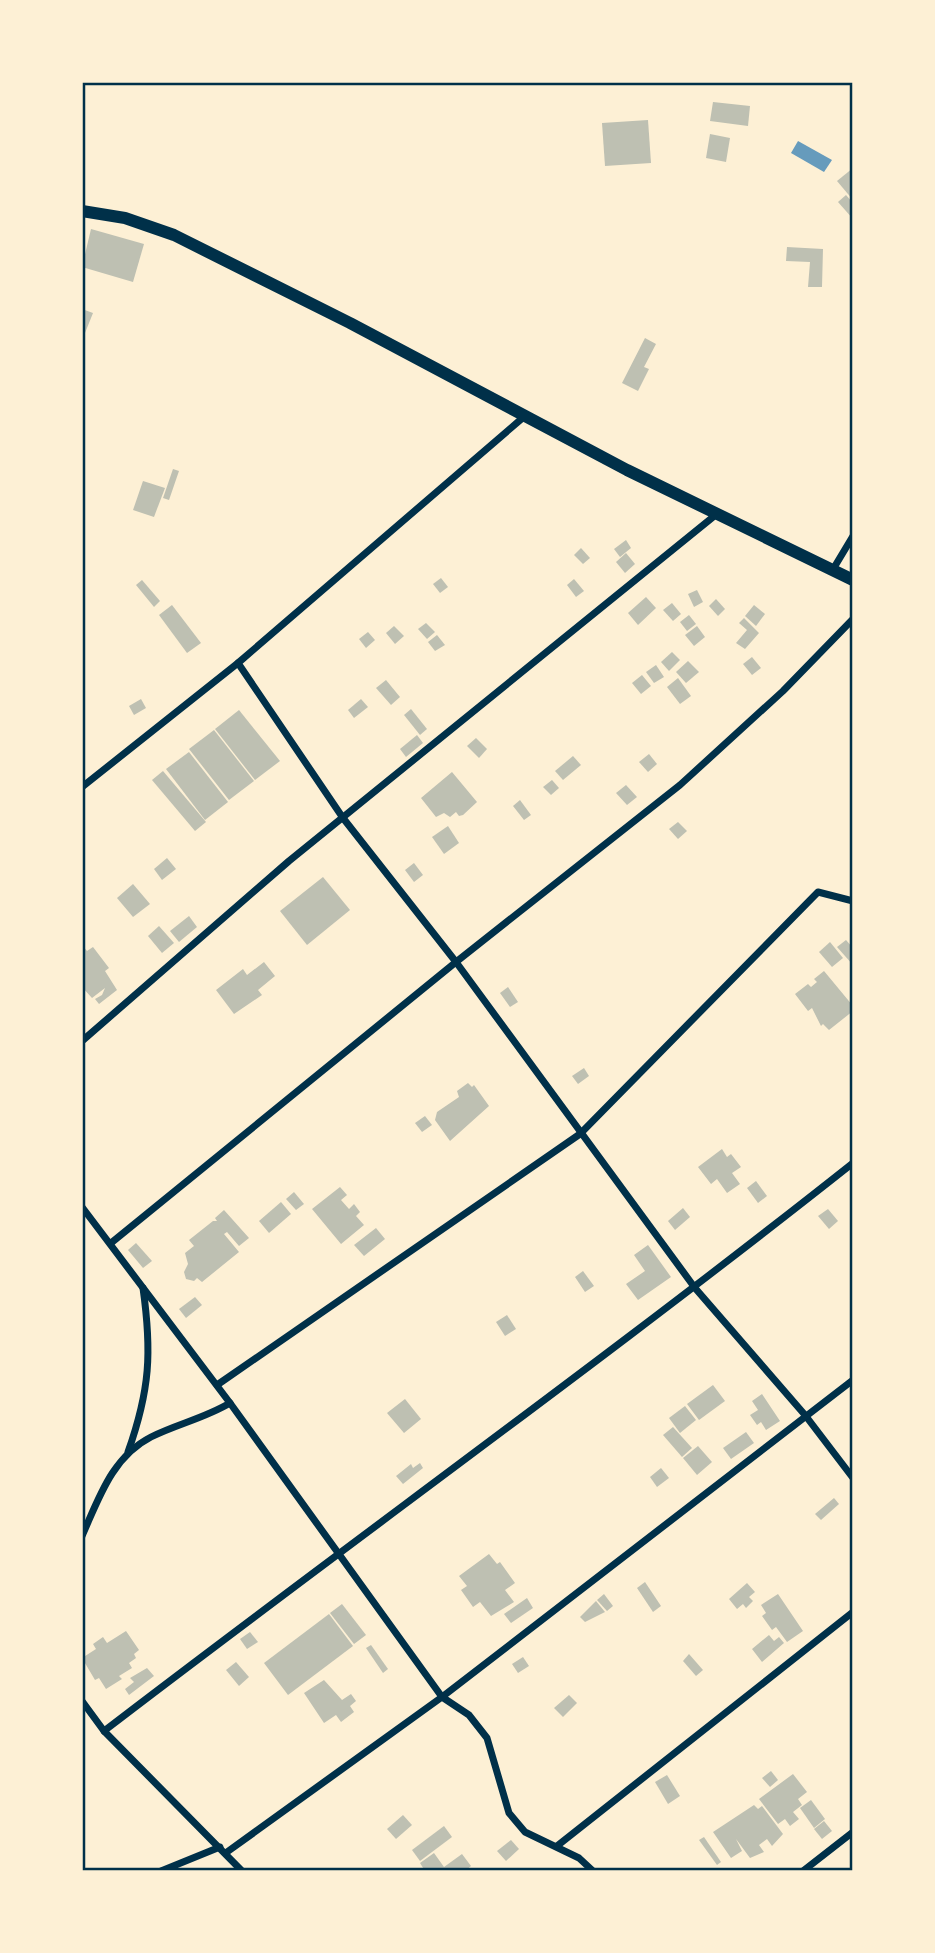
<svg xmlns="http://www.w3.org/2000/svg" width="935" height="1953" viewBox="0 0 935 1953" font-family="'Archivo Narrow',sans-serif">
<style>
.water{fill:#669bbc}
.building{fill:#bec0b2}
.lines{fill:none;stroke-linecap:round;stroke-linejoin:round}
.minor{stroke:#003049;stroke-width:7}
.primary{stroke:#003049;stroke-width:12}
.neatline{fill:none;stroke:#003049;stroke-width:2.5}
</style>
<rect width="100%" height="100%" fill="#fdf0d5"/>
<!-- water -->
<polygon class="water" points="798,141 832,160 824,172 791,153"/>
<!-- building -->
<g class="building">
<polygon points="713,102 750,106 748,126 710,121"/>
<polygon points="648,120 651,163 605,166 602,123"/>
<polygon points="710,134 730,138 726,162 706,158"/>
<polygon points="853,168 853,200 837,181"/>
<polygon points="846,195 853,203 853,219 838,202"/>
<polygon points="91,229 144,244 133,282 82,267"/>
<polygon points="787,247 823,249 822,287 808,287 810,262 786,261"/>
<polygon points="82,309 93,313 85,333 82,332"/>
<polygon points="645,338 656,344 644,367 649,369 638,391 622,383"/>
<polygon points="173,469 179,471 169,500 163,498"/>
<polygon points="143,481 165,488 154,517 133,510"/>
<polygon points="626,540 631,548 620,557 614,549"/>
<polygon points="581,548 590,558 583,564 574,555"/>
<polygon points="626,553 635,564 625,573 616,562"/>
<polygon points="441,578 448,587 440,593 433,584"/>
<polygon points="574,579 584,591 576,597 567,585"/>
<polygon points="142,580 160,601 154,607 136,585"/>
<polygon points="697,590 703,602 694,607 688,594"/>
<polygon points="646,597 656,608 638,625 628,613"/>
<polygon points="716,599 725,609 718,616 709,606"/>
<polygon points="672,603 681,614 673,621 663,610"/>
<polygon points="172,605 201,643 187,653 159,615"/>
<polygon points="754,605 765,614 756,626 745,616"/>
<polygon points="689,615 696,624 687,631 680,622"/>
<polygon points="744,618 759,633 745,649 736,643 747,630 739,623"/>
<polygon points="426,623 435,632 427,639 418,629"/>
<polygon points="394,626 404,636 395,644 386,633"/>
<polygon points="697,626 705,637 694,646 685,635"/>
<polygon points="368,632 375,640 366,648 359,639"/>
<polygon points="437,635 445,645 435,651 428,642"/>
<polygon points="672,652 680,660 669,671 661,662"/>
<polygon points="752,657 761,668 752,675 743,664"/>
<polygon points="688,661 699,672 686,683 676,672"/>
<polygon points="656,665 664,677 654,683 646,672"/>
<polygon points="642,675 651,686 641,694 632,683"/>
<polygon points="678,678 691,696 680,704 667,687"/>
<polygon points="386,680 400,697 391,705 376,688"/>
<polygon points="141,699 146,708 134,715 129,706"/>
<polygon points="361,699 368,707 354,718 348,710"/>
<polygon points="411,709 427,729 420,735 404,715"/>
<polygon points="239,710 280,761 255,780 215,729"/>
<polygon points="214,730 254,781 229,800 189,749"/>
<polygon points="417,735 423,743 406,757 400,749"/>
<polygon points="476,738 487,749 479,758 467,746"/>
<polygon points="189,752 228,802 205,820 166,769"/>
<polygon points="649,754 657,764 648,772 639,762"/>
<polygon points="573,756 581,765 563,780 555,771"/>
<polygon points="163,771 206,822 195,831 152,780"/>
<polygon points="452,772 477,802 463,815 459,816 456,812 450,817 444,813 436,817 421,798"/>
<polygon points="552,780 559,788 551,795 543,787"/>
<polygon points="626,785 637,797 627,805 616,793"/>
<polygon points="520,800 531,815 524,820 513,806"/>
<polygon points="678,822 687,831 678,839 669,829"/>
<polygon points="448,826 459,843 444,854 432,837"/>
<polygon points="167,858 176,869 162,880 154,869"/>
<polygon points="414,863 423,875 414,882 405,870"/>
<polygon points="323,877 350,910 307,945 280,911"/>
<polygon points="133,884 150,904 133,917 117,898"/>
<polygon points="189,916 197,927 179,942 170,931"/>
<polygon points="159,926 174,943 162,953 148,936"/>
<polygon points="846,940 853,948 853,965 837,947"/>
<polygon points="830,942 843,958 832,967 819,952"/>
<polygon points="82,945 87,951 93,947 109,968 105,971 117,990 99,1004 95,999 102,995 105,988 92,998 82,987"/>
<polygon points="264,962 275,976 258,990 262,995 234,1014 216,990 243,969 247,975"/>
<polygon points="824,971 853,1006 853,1011 829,1030 823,1024 821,1026 812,1008 808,1011 795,994 808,984 811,987 817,982 814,979"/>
<polygon points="508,987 518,1002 510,1007 500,993"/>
<polygon points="584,1068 589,1076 578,1084 572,1076"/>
<polygon points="468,1083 472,1087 474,1085 489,1106 450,1141 435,1120 437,1112 459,1097 457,1091"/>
<polygon points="425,1116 432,1125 422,1132 415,1123"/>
<polygon points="722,1149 727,1157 731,1154 741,1167 732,1173 740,1184 727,1193 717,1179 711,1184 698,1167"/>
<polygon points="756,1181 767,1196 758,1203 747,1188"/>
<polygon points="340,1187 347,1195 341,1200 349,1209 354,1204 360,1212 356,1216 364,1225 341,1244 312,1209"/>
<polygon points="294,1192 304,1204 296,1210 286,1199"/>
<polygon points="281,1202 291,1214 269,1233 259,1221"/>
<polygon points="683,1208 690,1217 675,1230 668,1221"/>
<polygon points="828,1209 838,1221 829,1229 818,1216"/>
<polygon points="224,1210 249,1238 239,1246 227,1232 224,1234 239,1252 202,1282 197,1278 194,1281 186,1279 184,1272 188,1264 185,1253 194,1246 189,1240 213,1221 217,1221 215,1218"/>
<polygon points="376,1228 385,1239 364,1256 354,1245"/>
<polygon points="136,1243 152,1261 143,1268 128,1250"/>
<polygon points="648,1245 671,1277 638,1300 626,1284 645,1271 634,1255"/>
<polygon points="583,1271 594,1286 585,1292 575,1277"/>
<polygon points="195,1297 202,1305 186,1318 179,1309"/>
<polygon points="507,1315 516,1329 505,1336 496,1322"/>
<polygon points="713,1385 725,1401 699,1420 687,1404"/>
<polygon points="762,1394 780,1421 766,1430 761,1422 757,1425 750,1415 758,1410 752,1401"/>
<polygon points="405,1399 421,1419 404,1433 387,1413"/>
<polygon points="685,1406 696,1420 680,1433 669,1418"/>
<polygon points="673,1427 692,1448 682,1457 663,1435"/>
<polygon points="746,1432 754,1443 731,1459 723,1448"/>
<polygon points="698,1446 712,1462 697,1475 683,1458"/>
<polygon points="420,1463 423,1468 403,1484 396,1476 411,1464 413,1468"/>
<polygon points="661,1468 669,1478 657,1487 650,1477"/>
<polygon points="834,1498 839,1504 821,1520 815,1514"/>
<polygon points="489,1554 497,1564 500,1562 515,1583 505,1590 514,1602 491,1616 480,1602 473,1607 461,1590 467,1586 459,1576"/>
<polygon points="645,1582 661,1606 653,1612 637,1588"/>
<polygon points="747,1583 755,1592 749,1597 753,1601 746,1608 743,1604 737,1609 729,1599"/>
<polygon points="604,1594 613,1606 607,1611 597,1600"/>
<polygon points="778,1594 803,1631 787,1642 776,1627 772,1630 762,1616 766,1613 761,1605"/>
<polygon points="527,1598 533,1608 511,1623 504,1614"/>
<polygon points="596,1601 605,1612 585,1622 580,1617"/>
<polygon points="342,1604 366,1635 354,1644 330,1613"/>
<polygon points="329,1614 353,1646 288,1695 264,1663"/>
<polygon points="126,1631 139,1650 134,1654 136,1658 129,1663 132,1668 119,1676 122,1679 106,1689 99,1678 95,1680 82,1658 96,1649 93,1644 103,1637 107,1643"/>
<polygon points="250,1632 258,1642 247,1649 240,1639"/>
<polygon points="769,1635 774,1641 779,1637 784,1643 762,1662 752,1649"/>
<polygon points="371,1645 388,1669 383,1673 366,1648"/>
<polygon points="689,1654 703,1670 696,1676 683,1661"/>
<polygon points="523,1657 529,1666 518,1673 512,1664"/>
<polygon points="236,1662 249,1677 239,1686 226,1670"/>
<polygon points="147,1668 154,1676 129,1695 125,1689 134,1682 130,1678"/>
<polygon points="324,1680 342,1700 351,1694 356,1701 350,1706 354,1712 341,1722 336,1715 324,1723 304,1693"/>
<polygon points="569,1695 577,1703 563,1717 554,1708"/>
<polygon points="771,1771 778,1780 770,1787 762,1778"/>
<polygon points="793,1774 807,1792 798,1799 802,1805 793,1812 799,1819 790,1826 785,1819 778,1824 759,1799"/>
<polygon points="667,1775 680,1796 668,1804 655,1782"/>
<polygon points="811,1800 825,1819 814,1828 800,1808"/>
<polygon points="754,1805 758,1809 762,1806 783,1834 772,1846 767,1839 759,1845 764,1852 750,1858 736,1839 742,1851 731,1858 713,1832"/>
<polygon points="403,1815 412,1825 396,1839 387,1829"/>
<polygon points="824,1821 832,1831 822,1839 814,1829"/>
<polygon points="444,1826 452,1837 420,1861 412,1850"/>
<polygon points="704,1837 721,1862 717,1865 699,1840"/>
<polygon points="511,1840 519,1849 506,1861 497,1851"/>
<polygon points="434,1853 444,1867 462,1854 471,1866 465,1871 425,1871 420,1863"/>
</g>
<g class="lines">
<!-- minor -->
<g class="minor">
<polyline points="526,415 238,663 343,818 456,962 695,1288 805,1415 853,1478"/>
<polyline points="832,571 853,536"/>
<polyline points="82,787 238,663"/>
<polyline points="82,1041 289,861 718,513"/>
<polyline points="82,1207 230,1403 442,1697 469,1715 487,1738 509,1813 525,1832 579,1858 593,1871"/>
<polyline points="111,1243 456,962 680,785 783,691 853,619"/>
<polyline points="217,1385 580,1134 818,892 853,901"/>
<path d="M128,1452C150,1390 152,1352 143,1288"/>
<path d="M82,1536C99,1498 112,1457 151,1437C177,1424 205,1418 230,1403"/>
<polyline points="82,1701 104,1731 242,1871"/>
<path d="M104,1731C353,1540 607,1358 853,1163"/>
<polyline points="557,1846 853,1612"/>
<polyline points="227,1852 442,1697 853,1380"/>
<polyline points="161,1871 220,1847"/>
<polyline points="803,1871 853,1832"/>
</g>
<!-- primary -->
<polyline class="primary" points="82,211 125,218 174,235 350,323 627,470 853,580"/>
</g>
<!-- border -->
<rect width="935" height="1953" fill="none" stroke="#fdf0d5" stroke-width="168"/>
<rect x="84" y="84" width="767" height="1785" class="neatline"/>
</svg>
